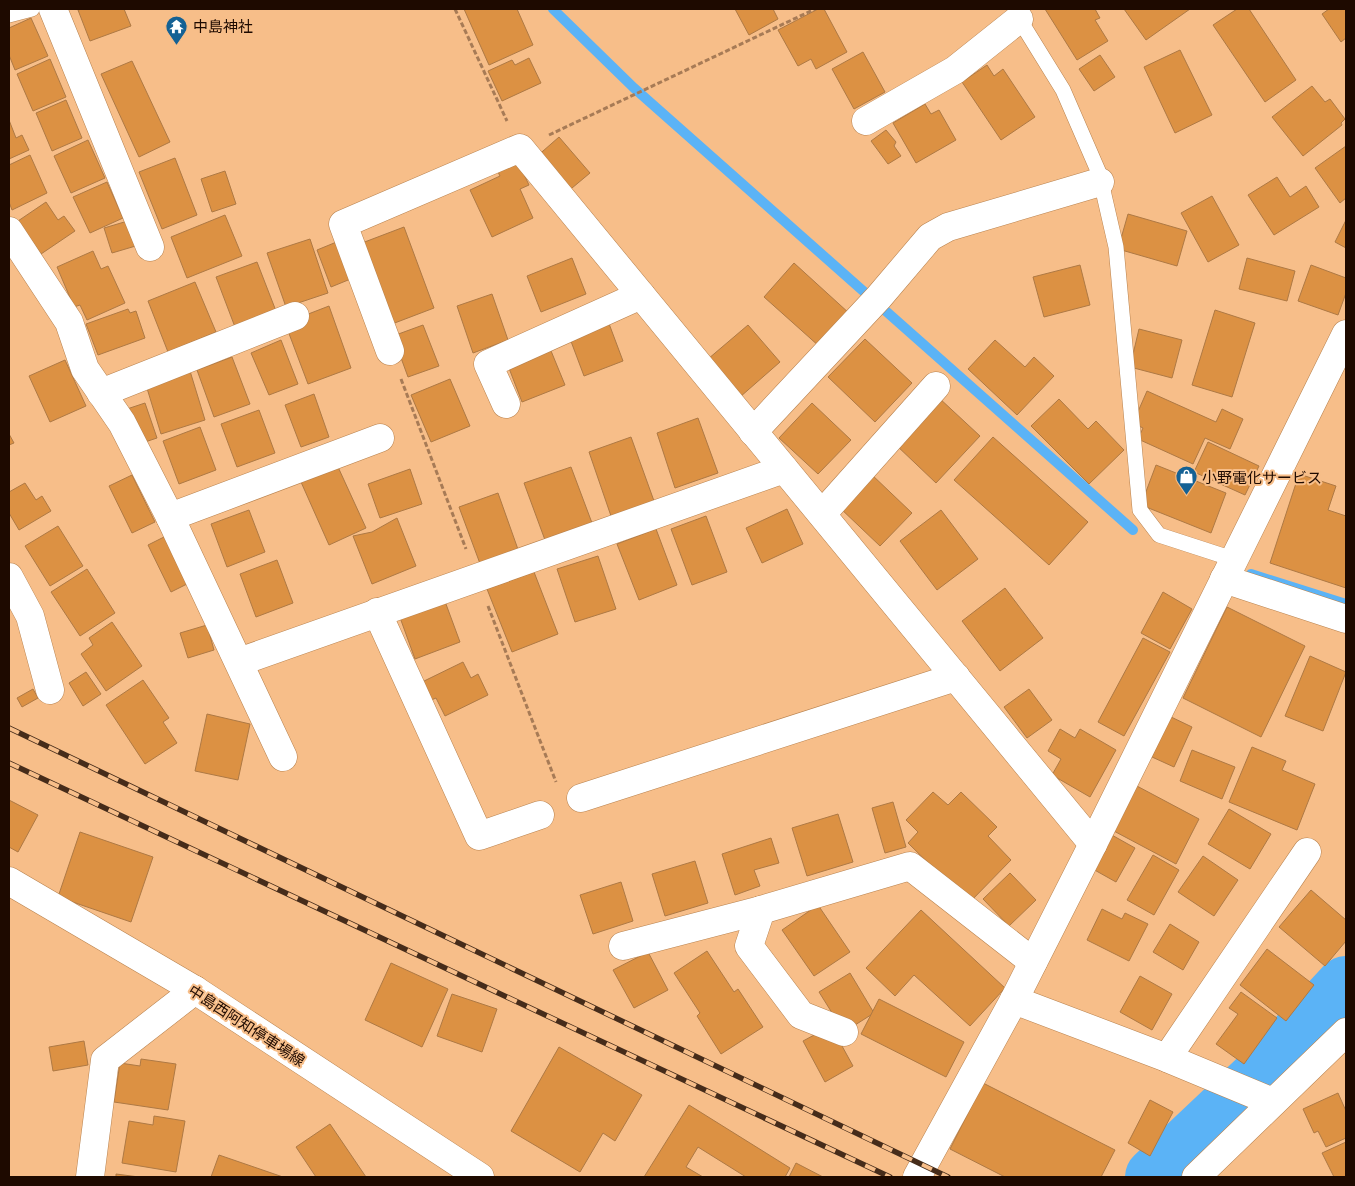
<svg xmlns="http://www.w3.org/2000/svg" width="1355" height="1186" viewBox="0 0 1355 1186" font-family="'Exo 2','Noto Sans JP',sans-serif">
<style>
.lines{fill:none;stroke-linecap:round;stroke-linejoin:round}
.stream{stroke:#5bb3f6;stroke-width:10}
.river{stroke:#5bb3f6;stroke-width:60}
.building{fill:#dc9143;stroke:#ae7944}
.service-casing{stroke:#b8824e;stroke-width:16}
.minor-casing{stroke:#b8824e;stroke-width:29}
.secondary-casing{stroke:#b8824e;stroke-width:29}
.path{stroke:#a77b56;stroke-width:3;stroke-dasharray:5 2.5;stroke-linecap:butt}
.service{stroke:#fff;stroke-width:15}
.minor{stroke:#fff;stroke-width:28}
.secondary{stroke:#fff;stroke-width:28}
.rail-casing{stroke:#462c1a;stroke-width:5.5}
.rail{stroke:#f7be89;stroke-width:4;stroke-dasharray:11;stroke-linecap:butt}
.labels{text-anchor:middle;dominant-baseline:central;stroke-width:4;stroke-linejoin:round;paint-order:stroke}
.poi-label{font-size:15px;fill:#1e0a00;stroke:#f7be89;text-anchor:start}
.street-label{font-size:15px;fill:#1e0a00;stroke:#f7be89}
</style>
<rect width="100%" height="100%" fill="#f7be89"/>
<g class="lines">
<!-- stream -->
<g class="stream">
<polyline points="553,9 634,88 1133,530"/>
<polyline points="1251,574 1346,604"/>
</g>
<!-- river -->
<polyline class="river" points="1155,1177 1263,1075 1346,986"/>
</g>
<!-- building -->
<g class="building">
<polygon points="82,9 124,9 131,26 90,41 78,10"/>
<polygon points="464,9 517,9 533,45 489,65"/>
<polygon points="735,9 773,9 778,19 749,35"/>
<polygon points="818,9 824,9 847,52 816,69 811,59 798,66 778,30"/>
<polygon points="1045,9 1095,9 1100,18 1095,20 1108,41 1077,60"/>
<polygon points="1124,9 1190,9 1146,40"/>
<polygon points="1237,9 1249,9 1296,80 1265,102 1213,25"/>
<polygon points="1329,9 1346,9 1346,38 1341,42 1322,14"/>
<polygon points="31,18 48,56 15,70 9,55 9,28"/>
<polygon points="1180,50 1212,115 1175,133 1144,67"/>
<polygon points="863,52 885,92 854,109 832,69"/>
<polygon points="1100,55 1115,77 1094,91 1079,69"/>
<polygon points="529,58 541,83 502,101 488,71 512,60 515,65"/>
<polygon points="50,59 66,97 33,111 17,74"/>
<polygon points="132,61 170,142 139,157 101,74"/>
<polygon points="987,65 994,76 1003,69 1035,117 1001,140 962,82"/>
<polygon points="1312,86 1325,102 1330,99 1345,119 1341,123 1342,125 1303,156 1272,117"/>
<polygon points="66,100 82,138 52,151 36,113"/>
<polygon points="925,104 931,114 939,110 956,140 916,163 893,123"/>
<polygon points="9,120 16,138 22,135 29,150 9,159"/>
<polygon points="886,130 896,142 894,146 901,156 888,164 871,141"/>
<polygon points="559,137 590,173 566,193 535,158"/>
<polygon points="88,140 105,178 71,193 54,156"/>
<polygon points="1346,146 1346,198 1340,203 1315,168"/>
<polygon points="30,155 47,193 12,210 9,202 9,165"/>
<polygon points="175,158 197,215 162,229 139,172"/>
<polygon points="518,162 529,185 520,189 533,218 492,237 470,190 500,176 498,172"/>
<polygon points="225,171 236,204 212,212 201,179"/>
<polygon points="1277,177 1290,197 1306,186 1319,207 1274,235 1248,195"/>
<polygon points="107,182 123,218 90,233 73,197"/>
<polygon points="1212,196 1239,245 1208,262 1181,213"/>
<polygon points="46,202 58,220 64,216 75,231 41,254 18,221"/>
<polygon points="1128,214 1187,231 1177,266 1118,249"/>
<polygon points="225,215 242,256 187,278 171,237"/>
<polygon points="131,220 139,245 112,253 104,228"/>
<polygon points="1346,220 1346,248 1335,242"/>
<polygon points="404,227 434,308 392,324 362,243"/>
<polygon points="310,239 328,293 286,307 267,253"/>
<polygon points="339,241 353,278 331,287 317,250"/>
<polygon points="93,251 101,269 108,266 125,303 87,320 80,305 74,307 57,267"/>
<polygon points="572,258 586,294 541,312 527,276"/>
<polygon points="1247,258 1295,271 1287,301 1239,289"/>
<polygon points="257,262 276,311 235,327 216,277"/>
<polygon points="794,263 850,314 820,347 764,297"/>
<polygon points="1080,265 1090,305 1044,317 1033,277"/>
<polygon points="1311,265 1346,278 1346,293 1338,315 1298,301"/>
<polygon points="195,282 216,332 168,352 148,301"/>
<polygon points="492,294 508,340 473,353 457,306"/>
<polygon points="329,306 351,368 308,384 285,323"/>
<polygon points="128,309 130,313 136,311 145,338 98,355 86,324"/>
<polygon points="1215,310 1255,323 1232,397 1192,385"/>
<polygon points="608,321 623,361 584,376 569,336"/>
<polygon points="423,325 439,366 408,377 393,336"/>
<polygon points="748,325 780,362 740,397 708,359"/>
<polygon points="1139,329 1182,340 1172,378 1130,367"/>
<polygon points="865,339 912,383 875,422 828,377"/>
<polygon points="281,340 298,384 269,395 251,353"/>
<polygon points="995,340 1025,367 1034,357 1054,376 1017,415 968,369"/>
<polygon points="549,346 565,385 522,402 507,363"/>
<polygon points="232,357 250,404 214,417 197,370"/>
<polygon points="65,360 86,406 50,422 29,376"/>
<polygon points="190,371 205,420 161,434 146,385"/>
<polygon points="450,379 470,426 431,442 411,395"/>
<polygon points="1147,391 1216,422 1222,409 1243,419 1230,449 1205,438 1193,464 1138,439 1143,428 1133,423"/>
<polygon points="314,394 329,437 301,447 285,405"/>
<polygon points="938,397 980,436 936,483 895,444"/>
<polygon points="1059,399 1088,429 1096,421 1124,450 1089,484 1031,426"/>
<polygon points="145,403 157,438 139,444 127,409"/>
<polygon points="812,403 851,440 818,474 779,438"/>
<polygon points="259,410 275,453 237,467 221,424"/>
<polygon points="698,418 718,473 675,488 657,433"/>
<polygon points="200,427 216,470 179,484 163,441"/>
<polygon points="9,434 14,443 9,445"/>
<polygon points="631,437 654,501 611,516 589,452"/>
<polygon points="993,437 1088,522 1049,565 954,480"/>
<polygon points="1208,442 1259,466 1245,495 1194,472"/>
<polygon points="1156,465 1226,493 1211,533 1141,505"/>
<polygon points="338,467 366,528 329,545 301,482"/>
<polygon points="571,467 592,523 545,540 524,483"/>
<polygon points="410,469 422,504 380,518 368,484"/>
<polygon points="870,473 912,513 880,546 839,507"/>
<polygon points="1299,474 1336,486 1328,510 1346,516 1346,588 1270,563"/>
<polygon points="132,475 155,522 132,533 109,486"/>
<polygon points="25,483 36,500 42,496 51,511 19,530 9,513 9,492"/>
<polygon points="498,493 520,555 482,569 459,507"/>
<polygon points="787,509 803,544 762,563 746,528"/>
<polygon points="249,510 265,552 227,567 211,524"/>
<polygon points="941,510 978,559 937,590 900,541"/>
<polygon points="706,516 727,572 692,585 671,529"/>
<polygon points="397,518 416,566 372,584 353,536 372,532"/>
<polygon points="58,526 83,566 50,586 25,546"/>
<polygon points="656,529 677,585 639,600 617,544"/>
<polygon points="170,534 193,581 171,592 148,545"/>
<polygon points="598,556 616,609 575,622 557,569"/>
<polygon points="277,560 293,603 256,617 240,574"/>
<polygon points="87,569 115,613 80,636 51,592"/>
<polygon points="534,572 558,634 512,652 487,589"/>
<polygon points="1005,588 1043,638 1000,671 962,621"/>
<polygon points="1163,592 1192,609 1170,649 1141,633"/>
<polygon points="443,596 460,642 415,659 398,612"/>
<polygon points="1227,607 1305,646 1261,737 1183,698"/>
<polygon points="112,622 142,666 106,691 81,654 93,645 89,638"/>
<polygon points="207,625 214,650 188,658 180,633"/>
<polygon points="1143,638 1170,652 1124,736 1098,722"/>
<polygon points="1310,656 1346,672 1323,731 1285,716"/>
<polygon points="463,662 471,678 478,674 488,695 445,716 436,698 429,701 420,683"/>
<polygon points="86,672 101,694 83,706 69,683"/>
<polygon points="143,680 169,718 163,722 177,743 145,764 106,705"/>
<polygon points="33,689 38,698 22,707 17,698"/>
<polygon points="1029,689 1052,720 1027,738 1004,707"/>
<polygon points="207,714 250,724 238,780 195,771"/>
<polygon points="1169,716 1192,727 1174,767 1152,757"/>
<polygon points="1060,729 1075,738 1080,729 1116,750 1090,797 1052,775 1061,759 1048,751"/>
<polygon points="1252,747 1286,761 1282,770 1315,784 1297,830 1229,802"/>
<polygon points="1192,750 1235,767 1222,799 1180,781"/>
<polygon points="1135,785 1199,819 1176,864 1112,830"/>
<polygon points="933,792 948,805 961,792 997,827 988,836 1011,860 969,903 908,843 918,832 906,820"/>
<polygon points="9,800 38,815 18,852 9,847"/>
<polygon points="893,802 906,847 885,853 872,808"/>
<polygon points="1229,809 1271,834 1250,869 1208,844"/>
<polygon points="838,814 853,862 807,876 792,828"/>
<polygon points="80,832 153,857 131,922 58,897"/>
<polygon points="1110,834 1135,848 1116,882 1091,868"/>
<polygon points="771,838 779,863 754,870 760,886 735,895 722,854"/>
<polygon points="1153,855 1179,870 1154,915 1127,900"/>
<polygon points="1203,856 1238,880 1214,916 1178,892"/>
<polygon points="695,861 708,903 665,916 652,874"/>
<polygon points="1010,873 1036,900 1009,926 983,899"/>
<polygon points="621,882 633,921 593,934 580,895"/>
<polygon points="1311,890 1346,920 1346,941 1325,966 1279,927"/>
<polygon points="818,905 850,952 814,976 782,930"/>
<polygon points="1102,909 1122,919 1125,913 1148,924 1129,961 1087,940"/>
<polygon points="921,910 1005,988 970,1026 914,975 895,996 866,968"/>
<polygon points="1170,924 1199,942 1183,970 1153,952"/>
<polygon points="1267,949 1314,985 1286,1021 1240,985"/>
<polygon points="707,951 734,992 738,989 763,1027 721,1054 697,1016 700,1013 674,973"/>
<polygon points="648,952 668,990 634,1008 613,970"/>
<polygon points="391,963 448,989 422,1047 365,1020"/>
<polygon points="850,973 874,1013 844,1032 819,992"/>
<polygon points="1140,976 1172,994 1152,1030 1120,1012"/>
<polygon points="1241,992 1277,1018 1244,1064 1216,1044 1238,1014 1229,1008"/>
<polygon points="452,994 497,1009 482,1052 437,1036"/>
<polygon points="879,999 964,1042 946,1077 861,1034"/>
<polygon points="831,1026 853,1066 825,1082 803,1041"/>
<polygon points="84,1041 88,1065 53,1071 49,1047"/>
<polygon points="559,1047 642,1095 615,1141 603,1133 580,1172 511,1131"/>
<polygon points="141,1059 176,1064 168,1110 114,1102 120,1063 140,1066"/>
<polygon points="983,1083 1115,1150 1101,1177 1005,1177 950,1149"/>
<polygon points="1338,1093 1346,1111 1346,1138 1326,1147 1318,1131 1314,1133 1303,1109"/>
<polygon points="1150,1100 1173,1112 1150,1156 1128,1143"/>
<polygon points="689,1105 790,1168 785,1177 746,1177 698,1147 686,1167 703,1177 644,1177"/>
<polygon points="154,1116 185,1121 176,1172 122,1163 129,1121 153,1125"/>
<polygon points="330,1124 366,1177 316,1177 296,1147"/>
<polygon points="1346,1142 1346,1177 1334,1177 1322,1153"/>
<polygon points="219,1155 283,1177 211,1177"/>
<polygon points="796,1163 823,1177 789,1177"/>
<polygon points="116,1174 139,1177 116,1177"/>
</g>
<g class="lines">
<defs>
<g id="service">
<polyline points="1016,14 1063,90 1099,173 1116,247 1140,510 1159,535 1233,559"/>
<polyline points="9,15 32,9"/>
</g>
<g id="minor">
<polyline points="53,9 150,247"/>
<polyline points="866,121 955,70 1019,19"/>
<polyline points="9,231 69,322 85,369 122,423 170,517 283,757"/>
<polyline points="390,351 343,224 520,148 1093,844"/>
<polyline points="101,393 295,316"/>
<polyline points="506,404 488,364 641,295"/>
<polyline points="753,432 879,297 930,237 948,227 1100,182"/>
<polyline points="822,514 936,386"/>
<polyline points="170,517 380,438"/>
<polyline points="9,577 30,616 50,690"/>
<polyline points="1224,579 1346,619"/>
<polyline points="377,612 479,836 540,815"/>
<polyline points="239,662 784,469"/>
<polyline points="581,798 956,677"/>
<polyline points="623,946 761,910"/>
<polyline points="1014,1000 1167,1058 1273,1102"/>
<polyline points="844,1032 801,1015 749,946 761,910 910,866 1033,962"/>
<polyline points="1167,1058 1307,852"/>
<polyline points="90,1177 105,1060 195,990"/>
<polyline points="917,1177 1014,1000 1093,844 1346,334"/>
<polyline points="1196,1177 1346,1032"/>
</g>
<polyline id="secondary" points="9,881 195,990 480,1177"/>
</defs>
<!-- service casing -->
<use href="#service" class="service-casing"/>
<!-- minor casing -->
<use href="#minor" class="minor-casing"/>
<!-- secondary casing -->
<use href="#secondary" class="secondary-casing"/>
<!-- path -->
<g class="path">
<polyline points="455,9 507,121"/>
<polyline points="549,135 815,9"/>
<polyline points="401,379 466,549"/>
<polyline points="488,606 556,782"/>
</g>
<!-- service -->
<use href="#service" class="service"/>
<!-- minor -->
<use href="#minor" class="minor"/>
<!-- secondary -->
<use href="#secondary" class="secondary"/>
<defs>
<g id="rail">
<polyline points="9,728 948,1177"/>
<polyline points="9,763 890,1177"/>
</g>
</defs>
<!-- rail casing -->
<use href="#rail" class="rail-casing"/>
<!-- rail -->
<use href="#rail" class="rail"/>
</g>
<!-- icons -->
<defs>
<symbol id="temple-pin" viewBox="-11 -11 22 30"><path d="M0 17L-7.5 6A9.5 9.5 0 1 1 7.5 6Z" fill="#146194" stroke="#f7be89"/><path d="M0-6L5-2H3V0L6.5 2.5H4V6H1.5V3h-3V6H-4V2.5H-6.5L-3 0V-2H-5Z" fill="#fff"/></symbol>
<symbol id="shop-pin" viewBox="-11 -11 22 30"><path d="M0 17L-7.5 6A9.5 9.5 0 1 1 7.5 6Z" fill="#146194" stroke="#f7be89"/><path d="M-5-2.5h2.3a2.7 3.5 0 0 1 5.4 0H5L5.5 6h-11ZM-1.5-2.5h3a1.5 2.3 0 0 0-3 0Z" fill="#fff"/></symbol>
</defs>
<g fill-rule="evenodd">
<use href="#temple-pin" x="164" y="14" width="25" height="34"/>
<use href="#shop-pin" x="1174" y="464" width="25" height="34"/>
</g>
<g class="labels">
<!-- poi labels -->
<g class="poi-label">
<text x="193" y="26">中島神社</text>
<text x="1202" y="477">小野電化サービス</text>
</g>
<!-- street labels -->
<g class="street-label">
<text transform="translate(247 1025) rotate(33)">中島西阿知停車場線</text>
</g>
</g>
<!-- border -->
<rect width="1355" height="1186" fill="none" stroke="#1e0a00" stroke-width="20"/>
</svg>
